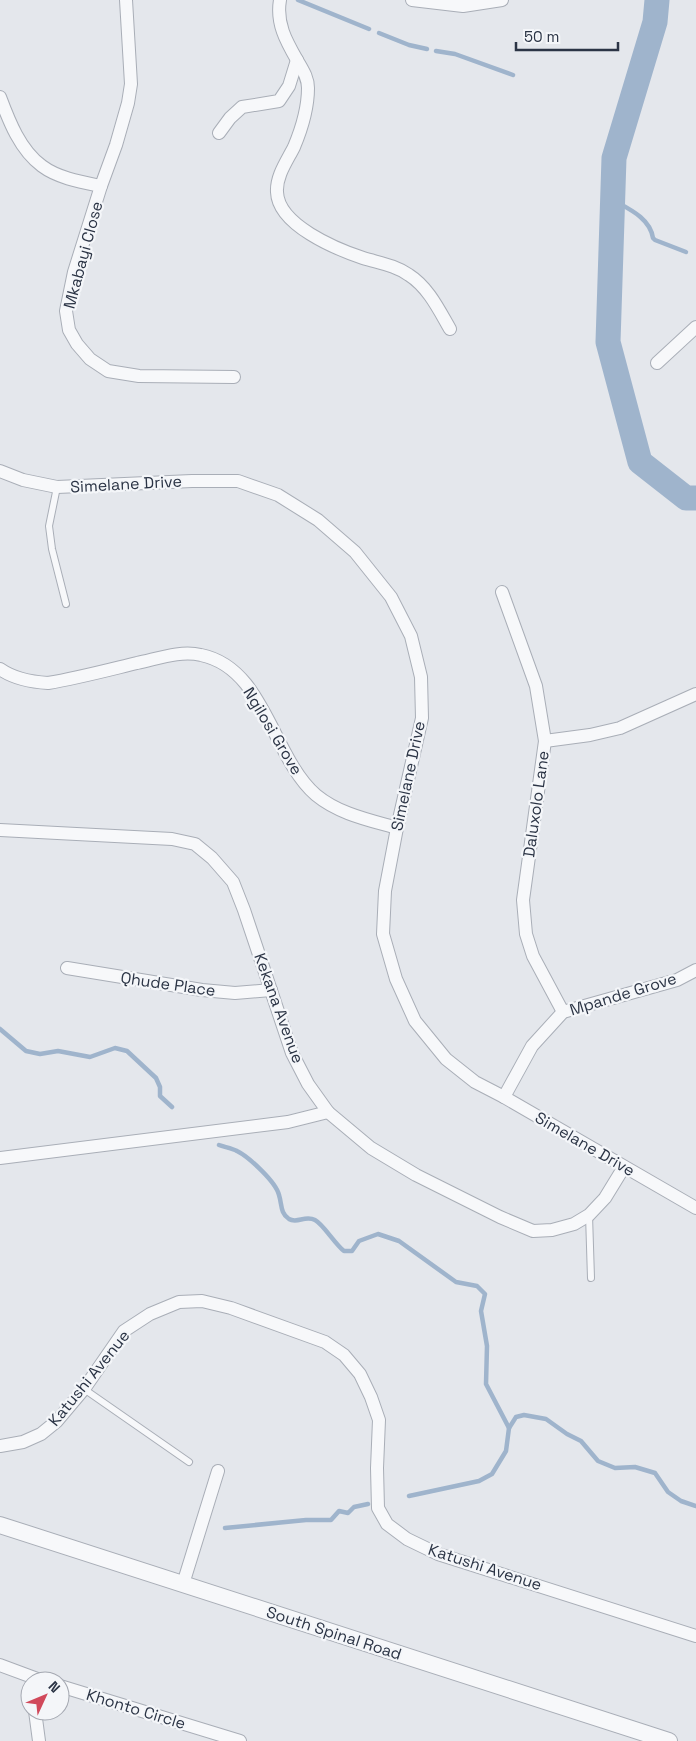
<svg xmlns="http://www.w3.org/2000/svg" width="696" height="1741" viewBox="0 0 696 1741" font-family="'Space Grotesk',sans-serif">
<style>
.lines{fill:none;stroke-linecap:round;stroke-linejoin:round}
.stream{stroke:#9fb4cc;stroke-width:4.5}
.river{stroke:#9fb4cc;stroke-width:25}
.service-casing{stroke:#a9aeb7;stroke-width:8}
.minor-casing{stroke:#a9aeb7;stroke-width:14}
.tertiary-casing{stroke:#a9aeb7;stroke-width:18}
.service{stroke:#f7f8fa;stroke-width:6}
.minor{stroke:#f7f8fa;stroke-width:12}
.tertiary{stroke:#f7f8fa;stroke-width:16}
.labels{text-anchor:middle;dominant-baseline:central;stroke-width:4.5;stroke-linejoin:round;paint-order:stroke}
.street-label{font-size:16px;fill:#2b3445;stroke:#f4f6f9}
</style>
<rect width="100%" height="100%" fill="#e4e7ec"/>
<g class="lines">
<!-- stream -->
<g class="stream">
<polyline points="298,0 369,29"/>
<polyline points="379,33 409,45 427,49"/>
<polyline points="436,51 455,54 513,75"/>
<path d="M613,200C629,209 650,218 653,238L655,240L686,252"/>
<polyline points="0,1029 26,1051 40,1054 58,1051 90,1057 115,1048 127,1051 156,1078 160,1087 160,1096 172,1107"/>
<path d="M219,1145C224,1147 232,1148 237,1151C249,1157 276,1182 279,1195C282,1204 280,1213 289,1219C297,1224 305,1215 315,1220C323,1224 335,1244 344,1251H352L359,1241L378,1234L399,1241L456,1282L477,1286L485,1294L481,1311L487,1346L486,1384L509,1428"/>
<polyline points="409,1496 479,1481 492,1474 506,1451 509,1428 516,1417 524,1415 546,1419 567,1434 581,1441 598,1461 615,1468 635,1467 655,1473 668,1492 681,1501 696,1506"/>
<polyline points="225,1528 306,1520 331,1520 339,1511 348,1513 354,1507 368,1504"/>
</g>
<!-- river -->
<polyline class="river" points="657,0 655,22 614,158 608,342 640,462 686,498 696,498"/>
<defs>
<g id="service">
<polyline points="57,487 49,526 52,549 66,604"/>
<polyline points="589,1215 591,1278"/>
<polyline points="84,1389 189,1462"/>
</g>
<g id="minor">
<polyline points="126,0 131,84 128,103 116,145 101,186 74,272 66,311 69,330 77,344 90,359 108,371 139,376 234,377"/>
<path d="M280,0C276,23 286,41 297,60C302,69 308,77 308,88C308,108 302,128 294,147C287,161 276,176 277,192C278,225 336,249 363,258C379,263 395,265 409,275C428,287 439,310 450,329"/>
<polyline points="412,0 463,6 502,0"/>
<path d="M0,97C9,121 20,150 42,166C58,178 81,182 101,186"/>
<polyline points="219,133 230,118 242,107 279,101 289,86 297,60"/>
<polyline points="657,363 696,327"/>
<polyline points="0,471 23,480 57,487 192,481 238,481 278,495 318,520 355,552 391,597 411,636 421,677 422,718 397,828 385,891 383,934 396,979 415,1021 446,1059 475,1082 504,1097 696,1208"/>
<polyline points="502,592 536,686 545,741 523,900 526,934 533,956 563,1012"/>
<path d="M0,669C14,679 31,682 48,683C78,678 108,670 137,663C157,659 180,650 201,655C265,668 272,757 316,795C339,814 369,820 397,828"/>
<polyline points="545,741 590,735 620,728 696,694"/>
<polyline points="0,830 172,839 195,844 212,858 233,882 244,910 292,1053 308,1084 328,1112 371,1148 416,1175 500,1217 533,1231 552,1230 574,1224 589,1215 605,1198 624,1167"/>
<polyline points="67,968 202,990 235,993 271,990"/>
<polyline points="504,1097 532,1046 563,1012 677,980 696,970"/>
<polyline points="0,1158 288,1122 328,1112"/>
<polyline points="0,1446 23,1442 41,1434 57,1421 84,1389 124,1331 150,1314 179,1302 202,1301 231,1308 325,1342 344,1355 360,1374 371,1397 379,1420 377,1468 378,1508 387,1524 407,1539 438,1554 696,1636"/>
<polyline points="183,1584 218,1471"/>
<polyline points="0,1665 43,1681"/>
<polyline points="60,1686 240,1741"/>
<polyline points="35,1711 39,1741"/>
</g>
<polyline id="tertiary" points="0,1525 669,1741"/>
</defs>
<!-- service casing -->
<use href="#service" class="service-casing"/>
<!-- minor casing -->
<use href="#minor" class="minor-casing"/>
<!-- tertiary casing -->
<use href="#tertiary" class="tertiary-casing"/>
<!-- service -->
<use href="#service" class="service"/>
<!-- minor -->
<use href="#minor" class="minor"/>
<!-- tertiary -->
<use href="#tertiary" class="tertiary"/>
</g>
<g class="labels">
<!-- street labels -->
<g class="street-label">
<text transform="translate(83 255) rotate(-75)">Mkabayi Close</text>
<text transform="translate(126 484) rotate(-3)">Simelane Drive</text>
<text transform="translate(273 731) rotate(59)">Ngilosi Grove</text>
<text transform="translate(408 776) rotate(-78)">Simelane Drive</text>
<text transform="translate(536 804) rotate(-82)">Daluxolo Lane</text>
<text transform="translate(168 984) rotate(8)">Qhude Place</text>
<text transform="translate(623 994) rotate(-17)">Mpande Grove</text>
<text transform="translate(279 1008) rotate(70)">Kekana Avenue</text>
<text transform="translate(585 1144) rotate(30)">Simelane Drive</text>
<text transform="translate(89 1378) rotate(-51)">Katushi Avenue</text>
<text transform="translate(485 1567) rotate(18)">Katushi Avenue</text>
<text transform="translate(334 1633) rotate(18)">South Spinal Road</text>
<text transform="translate(136 1709) rotate(17)">Khonto Circle</text>
</g>
</g>
<!-- north arrow -->
<g transform="translate(45 1696) rotate(46)"><circle r="24" fill="#f4f6f9" stroke="#a4a8b1"/>
<path d="M0-4L9 19L0 12L-9 19Z" fill="#d1495b"/>
<text y="-8" font-size="14" font-weight="bold" text-anchor="middle" fill="#2b3445">N</text>
</g>
<!-- scale -->
<path d="M516 42v8h102v-8" fill="none" stroke="#2b3445" stroke-width="2.5"/>
<text x="524" y="42" font-size="15" fill="#2b3445" stroke="#f4f6f9" stroke-width="4" paint-order="stroke">50 m</text>
</svg>
